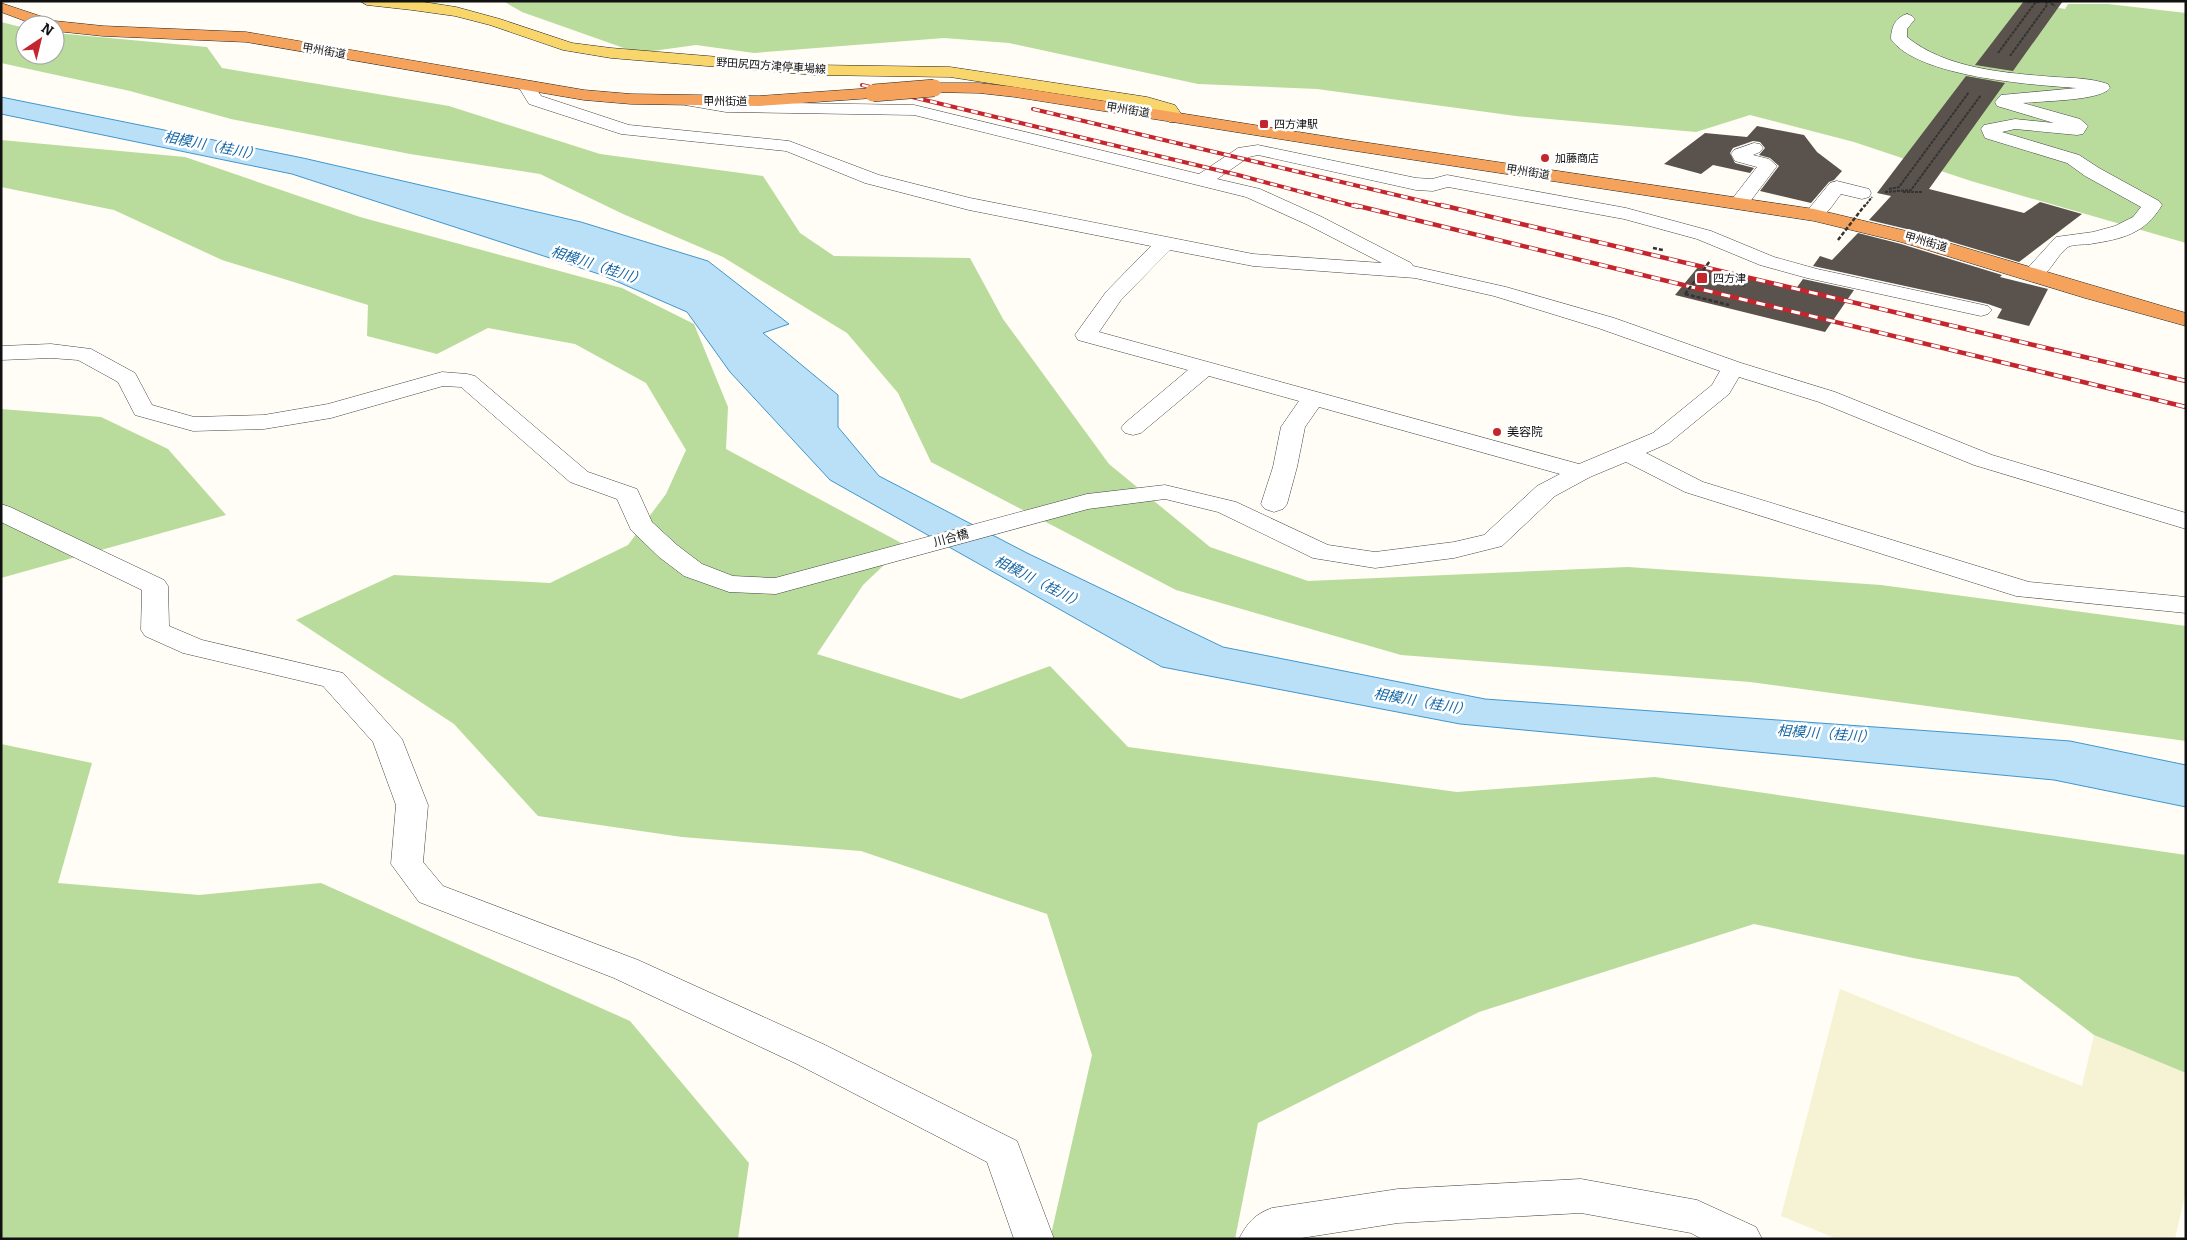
<svg xmlns="http://www.w3.org/2000/svg" width="2187" height="1240" viewBox="0 0 2187 1240" font-family="Bitter,'Noto Sans JP',serif">
<style>
.farmland{fill:#f6f3d4}
.forest{fill:#b9dc9c}
.water{fill:#b9e0f7;stroke:#3f96cf}
.building{fill:#5a524d}
.lines{fill:none;stroke-linecap:round;stroke-linejoin:round}
.minor-casing{stroke:#444;stroke-width:1}
.major-casing{stroke:#222;stroke-width:1}
.highway-casing{stroke:#222;stroke-width:1}
.path-far1{stroke:#333;stroke-width:2;stroke-dasharray:3 1;stroke-linecap:butt}
.path{stroke:#333;stroke-width:2.5;stroke-dasharray:4 2;stroke-linecap:butt}
.minor{fill:#fff;fill-rule:evenodd}
.major{fill:#f9d66b;fill-rule:evenodd}
.highway{fill:#f5a25d;fill-rule:evenodd}
.rail-far1-casing{stroke:#c4262e;stroke-width:4}
.rail-casing{stroke:#c4262e;stroke-width:4.5}
.rail-far1{stroke:#fff;stroke-width:2.5;stroke-dasharray:7;stroke-linecap:butt}
.rail{stroke:#fff;stroke-width:3;stroke-dasharray:9;stroke-linecap:butt}
.highway-bridge-casing{stroke:#222;stroke-width:18;stroke-linecap:butt}
.path-bridge-far1{stroke:#333;stroke-width:2;stroke-dasharray:3 1;stroke-linecap:butt}
.path-bridge{stroke:#333;stroke-width:2.5;stroke-dasharray:4 2;stroke-linecap:butt}
.highway-bridge{stroke:#f5a25d;stroke-width:17}
.poi-dot{fill:#c4262e;stroke:#fff;stroke-width:2}
.labels{text-anchor:middle;dominant-baseline:central;stroke-width:5;stroke-linejoin:round;paint-order:stroke}
.far-street-label{font-size:11px;fill:#111;stroke:#fff}
.far-poi-label{font-size:11px;fill:#111;stroke:#fff;text-anchor:start}
.poi-label{font-size:12px;fill:#111;stroke:#fff;text-anchor:start}
.street-label{font-size:12px;fill:#111;stroke:#fff}
.water-label{font-size:14px;font-style:italic;fill:#1768a6;stroke:#fff}
</style>
<rect width="100%" height="100%" fill="#fffdf5"/>
<!-- farmland -->
<polygon class="farmland" points="1840,989 2082,1086 2094,1035 2186,1073 2186,1191 2175,1239 1837,1239 1781,1216"/>
<!-- forest -->
<g class="forest">
<polygon points="503,1 2019,1 2065,9 2068,4 2108,4 2186,13 2186,243 1971,181 1854,142 1750,115 1696,132 1516,116 1317,89 1198,84 1009,43 944,38 754,53 696,45 638,53 522,12"/>
<polygon points="1,22 25,28 25,55 55,55 55,33 207,47 222,68 449,106 600,154 763,176 800,233 834,256 970,258 1003,319 1109,464 1210,547 1308,581 1628,567 1881,585 2186,626 2186,741 1750,682 1401,655 1176,590 931,462 898,393 847,333 723,257 623,214 540,174 410,154 231,119 130,91 1,63"/>
<polygon points="1,140 185,157 360,217 622,288 694,324 728,407 726,449 905,545 863,585 817,654 961,699 1050,666 1128,747 1457,792 1655,777 2186,855 2186,1073 2094,1035 2018,977 1913,958 1754,924 1479,1012 1258,1123 1235,1239 1050,1239 1092,1055 1047,914 861,851 682,837 538,816 454,724 296,620 394,575 550,583 628,545 666,494 686,450 646,383 575,344 488,328 437,354 367,336 368,305 222,260 114,210 1,187"/>
<polygon points="1,409 101,417 168,449 226,515 1,578"/>
<polygon points="1,744 92,763 58,883 199,895 321,883 630,1021 749,1163 738,1239 1,1239"/>
</g>
<!-- water -->
<polygon class="water" points="1,97 303,158 581,222 708,261 789,324 763,333 838,395 838,427 879,476 1027,553 1223,647 1485,699 2070,741 2186,765 2186,807 2054,780 1460,724 1162,667 830,480 730,372 687,312 602,275 292,174 1,114"/>
<!-- building -->
<g class="building">
<polygon points="2024,1 2063,1 2013,71 1975,65"/>
<polygon points="1966,76 2005,83 1929,189 2024,213 2040,202 2082,214 2019,262 1915,231 1869,220 1891,196 1877,193"/>
<polygon points="1757,126 1804,135 1817,152 1842,171 1834,180 1829,182 1811,203 1760,191 1779,166 1770,158 1759,155 1765,148 1760,142 1753,141 1733,148 1730,153 1735,163 1754,168 1750,173 1713,165 1701,174 1664,164 1705,133 1747,137"/>
<polygon points="1858,233 1901,244 2002,275 2000,277 2048,289 2029,326 1997,318 2002,309 1988,304 1813,266 1820,256 1832,260"/>
<polygon points="1698,267 1795,290 1803,279 1854,290 1825,332 1675,295"/>
</g>
<g class="lines">
<defs>
<g id="minor">
<path d="M1907,14L1912,16L1915,19L1907,29V37C1946,69 2006,73 2055,77C2073,78 2090,78 2108,84L2110,88C2101,101 2041,101 2023,103L2080,119L2088,126L2083,134L2077,135L2015,129L2002,132L2079,155L2099,168L2159,201L2162,205C2145,234 2122,239 2090,244C2084,245 2073,244 2068,247C2053,258 2047,285 2025,279L2022,275L2025,271L2056,237L2093,232L2115,226L2133,217L2141,207L2085,176L2067,163L1985,138L1981,129L1984,125L2015,119L2054,123L1997,106L1995,102L2001,95L2077,88C2033,85 1917,77 1891,39C1891,28 1895,17 1907,14Z"/>
<path d="M526,81L532,82L541,96L629,125L789,141L879,175L970,198L1253,254L1382,263L1308,225L1246,197L914,115L726,112L685,105L683,101L685,97L691,96L726,102L914,105L1199,174L1238,148L1258,145L1416,178L1432,179L1447,175L1626,208L1711,231L1774,257L1817,269L1988,306L1992,310L1988,314L1981,316L1807,278L1760,265L1697,239L1624,219L1448,187L1433,191L1416,190L1258,155L1249,157L1217,179L1260,189L1322,217L1411,263L1413,266L1506,287L1614,318L1741,363L1835,392L1992,455L2186,513V529L1974,465L1819,402L1739,377L1729,394L1669,443L1646,453L1703,482L2029,582L2186,597V613L2016,596L1685,492L1626,462L1590,477L1555,496L1502,546L1454,558L1375,568L1313,558L1218,512L1165,499L1088,509L776,594L729,592L684,576L659,557L631,530L617,499L570,482L461,387L443,386L331,418L264,429L193,431L135,415L118,382L78,360L51,358L1,360V346L51,344L91,349L135,373L152,405L194,417L264,415L328,404L442,372L467,374L475,376L588,472L637,489L652,522L677,545L702,564L733,576L775,578L1087,494L1165,485L1236,502L1328,545L1375,552L1454,542L1484,535L1537,486L1560,474L1319,407L1305,427L1297,467L1287,504L1283,509L1274,512L1265,509L1261,504L1273,467L1281,427L1299,401L1209,376L1141,433L1133,435L1125,433L1121,428L1125,423L1188,370L1078,340L1075,335L1106,292L1151,246L969,210L865,183L786,151L621,134L529,104L518,86L520,82ZM1170,250L1253,266L1415,278L1494,296L1598,328L1720,371L1712,385L1653,433L1579,464L1099,332L1121,300Z"/>
<polygon points="1754,143 1760,144 1763,148 1760,152 1753,155 1769,159 1777,166 1746,207 1739,209 1732,207 1729,203 1757,167 1735,161 1731,154 1734,150"/>
<path d="M1837,181L1869,189L1871,193L1869,197L1862,199L1841,194C1832,205 1824,223 1807,219L1804,215L1807,211L1830,183Z"/>
<polygon points="1,504 10,507 164,580 168,586 169,626 202,640 343,673 402,739 428,805 423,862 443,886 638,960 823,1044 1017,1141 1054,1239 1014,1239 987,1162 797,1064 614,978 419,902 391,864 396,805 373,742 323,686 183,653 145,636 141,630 142,590 1,522"/>
<path d="M1581,1179L1697,1200L1756,1227L1762,1239H1702L1691,1233L1581,1213L1398,1223L1295,1239H1239C1247,1223 1255,1214 1272,1208L1398,1189Z"/>
</g>
<polygon id="major" points="360,1 417,1 456,7 500,19 572,43 611,48 815,65 950,67 1147,97 1175,105 1184,118 1181,122 1169,122 1163,113 1144,107 950,77 815,75 611,58 563,50 490,25 455,16 412,10 367,5"/>
<g id="highway">
<polygon points="1,3 55,21 103,26 246,32 584,90 631,94 759,96 873,88 879,89 881,93 879,97 873,98 759,106 631,104 584,100 246,42 103,36 55,31 55,25 36,25 1,12"/>
<polygon points="934,83 979,83 1015,87 1349,140 1814,209 1915,233 2186,313 2186,326 2085,298 1901,242 1814,221 1349,150 1015,97 979,93 928,92 926,88 928,84"/>
</g>
</defs>
<!-- minor casing -->
<use href="#minor" class="minor-casing"/>
<!-- major casing -->
<use href="#major" class="major-casing"/>
<!-- highway casing -->
<use href="#highway" class="highway-casing"/>
<!-- path-far1 -->
<g class="path-far1">
<polyline points="2048,1 2055,6"/>
<polyline points="2028,2 2032,1"/>
<polyline points="1998,53 2035,3 2040,1"/>
<polyline points="2010,56 2047,5 2046,1"/>
<polyline points="1889,189 1899,187 1969,92"/>
<polyline points="1885,192 1911,190 1981,95"/>
<polyline points="1903,192 1923,192"/>
</g>
<!-- path -->
<g class="path">
<polyline points="1653,248 1663,250"/>
<polyline points="1700,274 1746,286"/>
<polyline points="1685,294 1729,305"/>
</g>
<!-- minor -->
<use href="#minor" class="minor"/>
<!-- major -->
<use href="#major" class="major"/>
<!-- highway -->
<use href="#highway" class="highway"/>
<defs>
<g id="rail-far1">
<polyline points="862,85 1238,175 1358,207"/>
<polyline points="1033,109 1447,207"/>
</g>
<g id="rail">
<polyline points="1354,205 2186,407"/>
<polyline points="1441,205 2186,381"/>
</g>
</defs>
<!-- rail-far1 casing -->
<use href="#rail-far1" class="rail-far1-casing"/>
<!-- rail casing -->
<use href="#rail" class="rail-casing"/>
<!-- rail-far1 -->
<use href="#rail-far1" class="rail-far1"/>
<!-- rail -->
<use href="#rail" class="rail"/>
<defs>
<polyline id="highway-bridge" points="873,93 934,88"/>
</defs>
<!-- highway-bridge casing -->
<use href="#highway-bridge" class="highway-bridge-casing"/>
<!-- path-bridge-far1 -->
<polyline class="path-bridge-far1" points="1864,207 1872,197"/>
<!-- path-bridge -->
<g class="path-bridge">
<polyline points="1838,240 1865,205"/>
<polyline points="1685,294 1710,261"/>
</g>
<!-- highway-bridge -->
<use href="#highway-bridge" class="highway-bridge"/>
</g>
<!-- markers -->
<g class="poi-dot">
<rect x="1259" y="119" width="10" height="10" rx="2.5"/>
<circle cx="1545" cy="158" r="5"/>
<rect x="1696" y="272" width="12" height="12" rx="2.5"/>
<circle cx="1497" cy="432" r="5"/>
</g>
<g class="labels">
<!-- far-street labels -->
<g class="far-street-label">
<text transform="translate(324 51) rotate(10)">甲州街道</text>
<text transform="translate(771 66) rotate(4)">野田尻四方津停車場線</text>
<text x="725" y="101">甲州街道</text>
<text transform="translate(1128 110) rotate(9)">甲州街道</text>
<text transform="translate(1528 172) rotate(9)">甲州街道</text>
<text transform="translate(1926 242) rotate(16)">甲州街道</text>
</g>
<!-- far-poi labels -->
<g class="far-poi-label">
<text x="1274" y="124">四方津駅</text>
<text x="1555" y="158">加藤商店</text>
<text x="1713" y="278">四方津</text>
</g>
<!-- poi labels -->
<g class="poi-label">
<text x="1507" y="432">美容院</text>
</g>
<!-- street labels -->
<g class="street-label">
<text transform="translate(951 538) rotate(-15)">川合橋</text>
</g>
<!-- water labels -->
<g class="water-label">
<text transform="translate(212 146) rotate(11)">相模川（桂川）</text>
<text transform="translate(598 266) rotate(18)">相模川（桂川）</text>
<text transform="translate(1039 582) rotate(27)">相模川（桂川）</text>
<text transform="translate(1422 702) rotate(10)">相模川（桂川）</text>
<text transform="translate(1826 734) rotate(4)">相模川（桂川）</text>
</g>
</g>
<!-- border -->
<rect width="2187" height="1240" fill="none" stroke="#111111" stroke-width="5"/>
<!-- north arrow -->
<g transform="translate(40 40) rotate(35)"><circle r="24" fill="#ffffff" stroke="#a0a0a0"/>
<path d="M0-4L9 19L0 12L-9 19Z" fill="#c4262e"/>
<text y="-8" font-size="14" font-weight="bold" text-anchor="middle" fill="#111111">N</text>
</g>
</svg>
